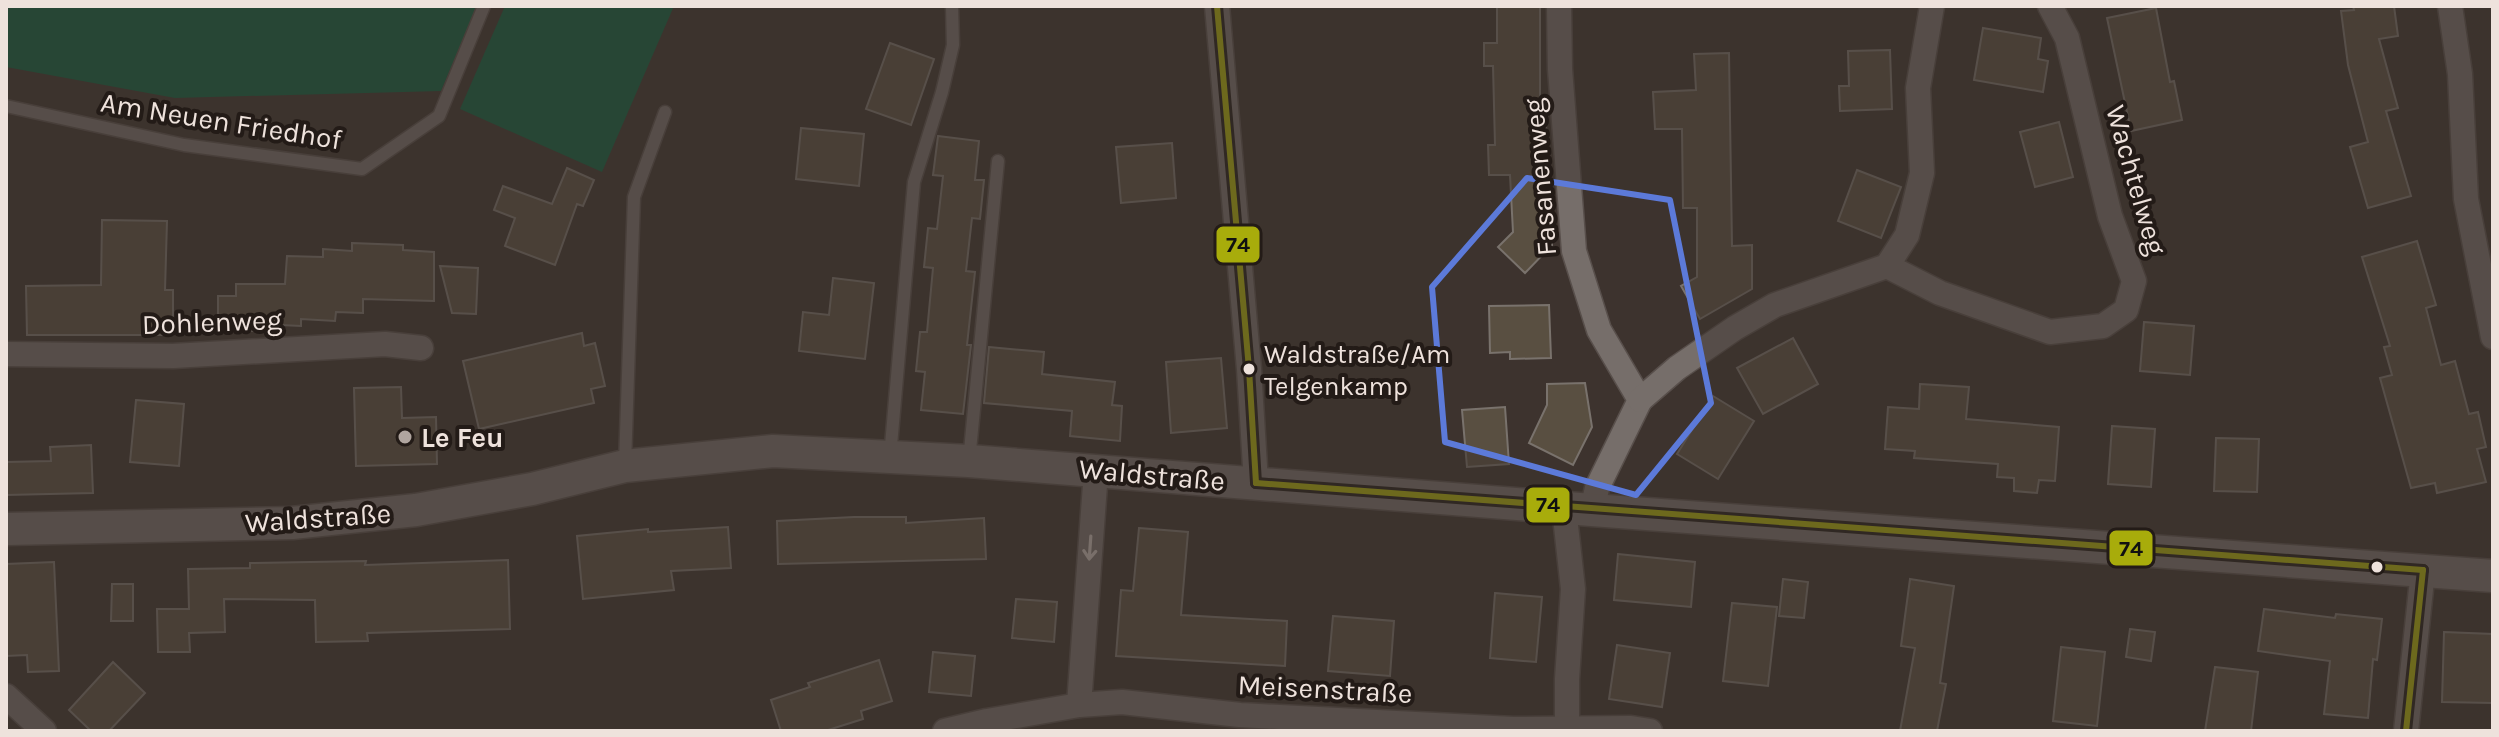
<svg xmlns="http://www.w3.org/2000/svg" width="2499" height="737" viewBox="0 0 2499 737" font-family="Karla,sans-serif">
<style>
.green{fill:#0f5e3e}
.building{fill:#594f41;stroke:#79726c;stroke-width:2}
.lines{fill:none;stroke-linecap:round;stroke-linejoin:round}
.lane-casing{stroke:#584f4b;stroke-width:15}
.street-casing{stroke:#584f4b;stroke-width:27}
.secondary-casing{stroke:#584f4b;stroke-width:35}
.lane{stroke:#766e6a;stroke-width:12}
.street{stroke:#766e6a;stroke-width:24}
.secondary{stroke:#766e6a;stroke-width:32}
.bus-1-casing{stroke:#231b17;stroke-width:12}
.bus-1{stroke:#a8ac0b;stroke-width:6}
.oneway{stroke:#c4b9b4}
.marked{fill:none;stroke:#5c7ad9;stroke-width:6;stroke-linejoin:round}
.bus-dot{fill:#eee2dc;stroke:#231b17;stroke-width:3}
.poi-dot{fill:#b0a59f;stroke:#231b17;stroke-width:3}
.labels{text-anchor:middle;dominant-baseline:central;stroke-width:8;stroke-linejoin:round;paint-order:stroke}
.bus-label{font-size:26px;fill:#eee2dc;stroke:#231b17;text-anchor:start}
.street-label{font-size:28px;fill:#eee2dc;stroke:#231b17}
.poi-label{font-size:28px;font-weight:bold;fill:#eee2dc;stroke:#231b17;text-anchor:start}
.line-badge{stroke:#231b17;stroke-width:3}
.pale-badge-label{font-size:22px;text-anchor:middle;font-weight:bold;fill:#111}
</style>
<rect width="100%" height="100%" fill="#3d332e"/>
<!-- green -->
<g class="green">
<polygon points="6,6 477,6 441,91 175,98 6,67"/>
<polygon points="505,6 674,6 602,172 460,109"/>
</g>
<!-- building -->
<g class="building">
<polygon points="1497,6 1540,6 1540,126 1546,125 1552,245 1525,273 1498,247 1513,232 1510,175 1489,175 1488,145 1495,145 1493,66 1484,66 1484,43 1497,43"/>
<polygon points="2353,6 2394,6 2398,36 2379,39 2398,108 2386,111 2411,196 2368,208 2350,147 2368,142 2348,65 2341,11 2354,10"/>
<polygon points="2156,8 2170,82 2174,81 2182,120 2131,131 2107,18"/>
<polygon points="1983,28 2041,38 2038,59 2048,61 2043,92 1974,80"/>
<polygon points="890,43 934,59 911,125 866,109"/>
<polygon points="1890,50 1892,109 1840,111 1839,86 1849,86 1848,51"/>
<polygon points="1729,53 1732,246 1752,245 1752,289 1700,319 1681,286 1697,277 1697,208 1683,208 1682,129 1655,129 1653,92 1696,90 1694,54"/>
<polygon points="2059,122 2073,177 2035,187 2020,132"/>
<polygon points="801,128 864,134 859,186 796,179"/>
<polygon points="938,136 979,141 975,180 984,180 980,219 972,218 966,271 975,272 967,345 971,345 963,414 921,410 925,372 916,371 920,332 927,332 933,268 924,267 928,228 937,229 943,176 933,175"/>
<polygon points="1172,143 1176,198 1121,203 1116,147"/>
<polygon points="567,168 594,180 583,206 577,204 555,265 505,246 515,218 494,210 503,186 552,204"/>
<polygon points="1857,170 1901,187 1881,238 1838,221"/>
<polygon points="102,220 167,221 165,290 173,290 173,335 27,335 26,286 101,285"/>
<polygon points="2417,241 2436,305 2426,308 2441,365 2455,361 2469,414 2478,412 2486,447 2477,449 2486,482 2437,493 2435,483 2411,488 2380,378 2392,375 2384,347 2390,346 2362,257"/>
<polygon points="352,243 403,245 403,250 434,252 434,301 363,299 363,313 336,312 335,321 301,319 301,326 259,324 259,331 218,331 218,296 236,296 236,284 285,284 287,256 323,257 323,249 352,251"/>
<polygon points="440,266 478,268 476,314 452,313"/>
<polygon points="833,278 874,283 865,359 799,351 803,312 829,315"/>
<polygon points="1549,305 1551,358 1510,359 1510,352 1490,353 1489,306"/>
<polygon points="2144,322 2194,326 2190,375 2140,371"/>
<polygon points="582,333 584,346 595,343 605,386 591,389 594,403 479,429 463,361"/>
<polygon points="1793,338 1818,384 1763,414 1737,368"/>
<polygon points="989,347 1044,352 1042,374 1115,382 1112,405 1122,406 1120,441 1070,436 1072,411 984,403"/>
<polygon points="1221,358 1227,428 1171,433 1166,362"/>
<polygon points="1585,383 1592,427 1573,465 1529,443 1547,405 1547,384"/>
<polygon points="1920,384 1969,387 1966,419 2059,427 2055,481 2039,480 2037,493 2014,491 2014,478 1997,477 1998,464 1914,458 1915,451 1885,449 1888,407 1919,409"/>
<polygon points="401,387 402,418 436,417 437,464 356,466 354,388"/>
<polygon points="1713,396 1754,421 1718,479 1677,454"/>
<polygon points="136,400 184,404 179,466 130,462"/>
<polygon points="1505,407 1509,464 1467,467 1462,410"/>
<polygon points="2112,426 2155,429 2151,487 2108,484"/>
<polygon points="2216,438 2259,439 2257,492 2214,491"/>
<polygon points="91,445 93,493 6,495 6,462 51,461 50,447"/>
<polygon points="854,517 906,517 906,523 984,518 986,559 778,564 777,521"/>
<polygon points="728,527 731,568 671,571 674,590 583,599 577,536 648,529 648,532"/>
<polygon points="1139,528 1188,532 1181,615 1287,621 1285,666 1116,656 1121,590 1133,591"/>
<polygon points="1618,554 1695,562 1691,607 1614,600"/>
<polygon points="508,560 510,629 367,633 368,641 316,642 315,600 224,599 225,632 189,633 190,652 158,652 157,609 189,609 188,569 250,568 250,563 366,561 365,565"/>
<polygon points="54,562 59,671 28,672 27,655 6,656 6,564"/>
<polygon points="1783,579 1808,582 1804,618 1779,616"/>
<polygon points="1910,579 1954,586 1940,683 1946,684 1937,731 1900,731 1915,648 1901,646"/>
<polygon points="112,584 133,584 133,621 111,621"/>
<polygon points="1495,593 1542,597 1536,662 1490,658"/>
<polygon points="1016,599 1057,602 1054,642 1012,638"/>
<polygon points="1732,603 1777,607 1768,686 1723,681"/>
<polygon points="2264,609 2335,618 2336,614 2382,619 2377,660 2373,659 2368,718 2324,714 2330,661 2258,651"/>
<polygon points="1333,616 1394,621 1390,676 1328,671"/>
<polygon points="2130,629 2155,632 2151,661 2126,657"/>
<polygon points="2444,632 2493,634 2493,703 2442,702"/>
<polygon points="1617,645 1670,653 1662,707 1609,699"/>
<polygon points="2061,647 2105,652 2097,726 2053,721"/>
<polygon points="933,652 975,656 971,696 929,692"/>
<polygon points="879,660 892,701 861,711 863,719 825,731 781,731 771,700 810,687 808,683"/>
<polygon points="113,662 145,693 109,731 91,731 69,710"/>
<polygon points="2215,667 2258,672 2251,731 2205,731"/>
</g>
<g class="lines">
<defs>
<g id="lane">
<polyline points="6,106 184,145 362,169 439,116 484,6"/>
<polyline points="890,457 914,182 942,92 953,45 952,6"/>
<polyline points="969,461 998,161"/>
<polyline points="625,464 634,197 665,112"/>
</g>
<g id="street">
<polyline points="1217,6 1249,369 1256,483"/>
<polyline points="1559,6 1560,69 1574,251 1599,330 1640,400 1597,488 1592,510"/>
<polyline points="2450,6 2460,74 2466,199 2493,337"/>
<polyline points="1887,266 1940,293 2050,332 2103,326 2126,310 2134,281 2110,216 2067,38 2050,6"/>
<polyline points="6,354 173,356 385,344 421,348"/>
<polyline points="1640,400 1677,368 1735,328 1775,305 1887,266 1907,235 1922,173 1918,88 1932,6"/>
<polyline points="1564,508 1573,589 1567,679 1567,731"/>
<polyline points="6,696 44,731"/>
<polyline points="1079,705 1096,471"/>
<polyline points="945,731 987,721 1079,705 1122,702 1240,715 1513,729 1631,728 1650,731"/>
<polyline points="2406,731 2423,570"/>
</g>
<polyline id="secondary" points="6,529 292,523 416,510 532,489 625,466 773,451 969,461 1592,510 2493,576"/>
</defs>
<!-- lane casing -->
<use href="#lane" class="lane-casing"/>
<!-- street casing -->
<use href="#street" class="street-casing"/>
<!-- secondary casing -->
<use href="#secondary" class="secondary-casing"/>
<!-- lane -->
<use href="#lane" class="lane"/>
<!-- street -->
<use href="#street" class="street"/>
<!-- secondary -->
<use href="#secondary" class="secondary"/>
<defs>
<g id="bus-1">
<polyline points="1217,6 1249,369 1256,483"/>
<polyline points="1256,483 2423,570"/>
<polyline points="2406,731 2423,570"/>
</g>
</defs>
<!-- bus-1 casing -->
<use href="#bus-1" class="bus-1-casing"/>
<!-- bus-1 -->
<use href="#bus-1" class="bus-1"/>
</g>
<!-- one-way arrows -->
<defs><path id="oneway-shaft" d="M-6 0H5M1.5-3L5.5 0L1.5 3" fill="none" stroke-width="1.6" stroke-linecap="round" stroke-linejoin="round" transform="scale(2)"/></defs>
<use class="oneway" href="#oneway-shaft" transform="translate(1090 548) rotate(94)"/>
<!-- marked area -->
<path d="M0 0H2499V737H0ZM1527,178L1670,200L1711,403L1636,495L1445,442L1432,287Z" fill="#3d332e" fill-opacity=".55" fill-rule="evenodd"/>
<path class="marked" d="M1527,178L1670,200L1711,403L1636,495L1445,442L1432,287Z"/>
<!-- markers -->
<g class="bus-dot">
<circle cx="1249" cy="369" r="7"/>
<circle cx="2377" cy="567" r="7"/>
</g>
<circle class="poi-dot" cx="405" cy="437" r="8"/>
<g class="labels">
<!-- bus labels -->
<g class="bus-label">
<text x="1264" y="354">Waldstraße/Am<tspan x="1264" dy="32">Telgenkamp</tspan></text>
</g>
<!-- street labels -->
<g class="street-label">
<text transform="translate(221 121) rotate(9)">Am Neuen Friedhof</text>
<text transform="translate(1540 177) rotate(-95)">Fasanenweg</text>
<text transform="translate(2136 180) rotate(74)">Wachtelweg</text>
<text transform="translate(212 322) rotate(-2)">Dohlenweg</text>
<text transform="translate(1152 475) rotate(5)">Waldstraße</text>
<text transform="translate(318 518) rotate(-4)">Waldstraße</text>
<text transform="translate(1325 689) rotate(3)">Meisenstraße</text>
</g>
<!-- poi labels -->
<g class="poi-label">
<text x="421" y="437">Le Feu</text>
</g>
</g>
<g class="line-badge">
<rect x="1215" y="225" width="46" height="39" rx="8" fill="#a8ac0b"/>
<rect x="1525" y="486" width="46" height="38" rx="8" fill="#a8ac0b"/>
<rect x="2108" y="529" width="46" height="38" rx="8" fill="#a8ac0b"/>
</g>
<g class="pale-badge-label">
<text x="1238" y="252">74</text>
<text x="1548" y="512">74</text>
<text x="2131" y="556">74</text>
</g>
<!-- border -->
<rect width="2499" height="737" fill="none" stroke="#eee2dc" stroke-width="16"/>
</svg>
